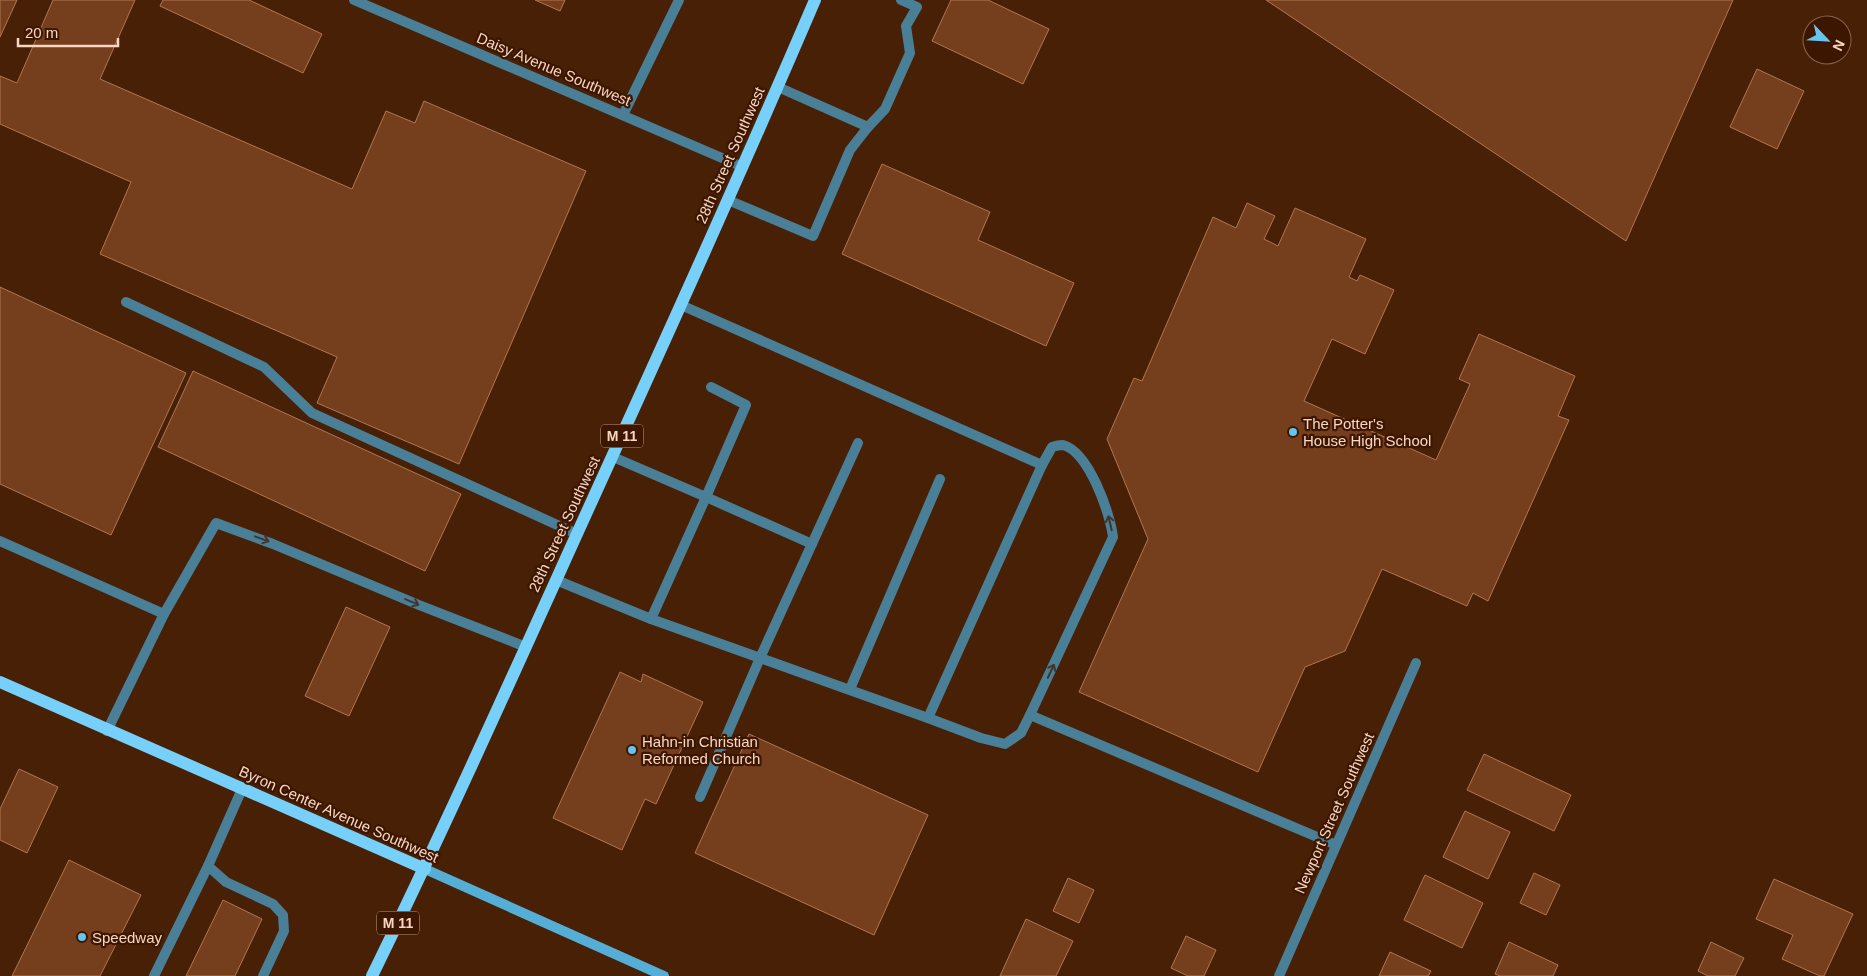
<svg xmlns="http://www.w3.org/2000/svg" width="1867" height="976" viewBox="0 0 1867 976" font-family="Arial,sans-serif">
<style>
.building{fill:#753e1c;stroke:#b27654}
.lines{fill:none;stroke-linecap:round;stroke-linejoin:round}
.service{stroke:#4a7f98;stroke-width:10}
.minor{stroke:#4a7f98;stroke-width:10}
.secondary{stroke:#54aed6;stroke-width:10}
.primary{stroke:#77d0f9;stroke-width:12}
.oneway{stroke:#41362e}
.poi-dot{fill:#66c4ef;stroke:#3d1600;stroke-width:2}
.labels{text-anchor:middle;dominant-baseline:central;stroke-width:4.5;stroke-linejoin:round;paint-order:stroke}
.shield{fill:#3d1600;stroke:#c09c89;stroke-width:1}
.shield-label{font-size:14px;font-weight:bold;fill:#f8d6c4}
.street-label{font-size:15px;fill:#f8d6c4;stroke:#3d1600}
.poi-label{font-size:15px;fill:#f8d6c4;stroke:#3d1600;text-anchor:start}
</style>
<rect width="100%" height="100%" fill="#482005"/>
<!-- building -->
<g class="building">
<polygon points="0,0 17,0 0,37"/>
<polygon points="53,0 135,0 100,79 352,189 386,111 415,123 424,101 586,171 459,464 317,403 337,357 100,254 131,182 0,124 0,76 17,83"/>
<polygon points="163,0 249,0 322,34 303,73 160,6"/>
<polygon points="535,0 565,0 560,11"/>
<polygon points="951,0 988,0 1049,29 1023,84 932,41"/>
<polygon points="1266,0 1733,0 1626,241"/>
<polygon points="1757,69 1804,91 1777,149 1730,127"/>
<polygon points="882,164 990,212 978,240 1074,283 1046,346 842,254"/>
<polygon points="1247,203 1275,216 1264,239 1278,246 1295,208 1366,239 1349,277 1357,281 1360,275 1394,290 1365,354 1332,339 1304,401 1436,460 1470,384 1459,379 1479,334 1575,376 1558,416 1569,420 1488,601 1473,593 1467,606 1382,569 1345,651 1305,667 1258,772 1079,692 1148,539 1107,439 1134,378 1142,381 1213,217 1236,228"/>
<polygon points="0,287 186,373 111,535 0,484"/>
<polygon points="193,371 461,494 425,571 158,447"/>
<polygon points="346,607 390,627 349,716 305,696"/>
<polygon points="620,672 641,682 643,674 703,702 656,804 645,799 622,850 553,818"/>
<polygon points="749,734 928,815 874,935 695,853"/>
<polygon points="1484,754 1571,795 1554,831 1467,790"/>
<polygon points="19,769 58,787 27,853 0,840 0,809"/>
<polygon points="1465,811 1510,832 1488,879 1443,857"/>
<polygon points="69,860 141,895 100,976 12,976"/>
<polygon points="1534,873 1560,885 1546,915 1520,903"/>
<polygon points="1425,875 1483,903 1462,948 1404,920"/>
<polygon points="1068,878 1094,890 1079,923 1053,911"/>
<polygon points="1774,879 1853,914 1824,976 1820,976 1782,959 1793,935 1756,919"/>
<polygon points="223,900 262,919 235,976 186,976"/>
<polygon points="1026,919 1073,941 1056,976 1000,976"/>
<polygon points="1186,936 1216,950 1204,976 1188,976 1171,968"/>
<polygon points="1509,942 1558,965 1553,976 1500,976 1495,974"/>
<polygon points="1711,942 1744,958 1735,976 1708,976 1698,971"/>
<polygon points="1390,952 1431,971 1428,976 1379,976"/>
</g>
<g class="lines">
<!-- service -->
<g class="service">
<polyline points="778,87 868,127 885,109 910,53 906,26 917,7 901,0"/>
<polyline points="623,115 679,0"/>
<polyline points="728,200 813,236 850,150 868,127"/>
<polyline points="126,302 264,367 312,413 577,534"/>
<polyline points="681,305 1042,465 928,718 981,738 1005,744 1021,733 1030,715 1336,845"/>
<polyline points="711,387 746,405 706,497 812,544"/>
<polyline points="0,541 164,614"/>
<polyline points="556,580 651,619 706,497 613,457"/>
<polyline points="651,619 928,718"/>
<polyline points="850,689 940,479"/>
<path d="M1030,715L1113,537C1110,513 1089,452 1063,445C1060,445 1055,446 1052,447L1042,465"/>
<polyline points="107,731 164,614 216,523 273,544 419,605 526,647"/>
<polyline points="700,797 760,658 858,443"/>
<polyline points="208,866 226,882 273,904 283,915 284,931 263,976"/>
<polyline points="154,976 208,866 242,789"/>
</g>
<!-- minor -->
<g class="minor">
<polyline points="354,0 743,167"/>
<polyline points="1279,976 1416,663"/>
</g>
<!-- secondary -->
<polyline class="secondary" points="425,869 664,976"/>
<!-- primary -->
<g class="primary">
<polyline points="0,682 425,869"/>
<path d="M372,976C443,831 509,684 576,536C657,358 738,180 815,0"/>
</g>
</g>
<!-- one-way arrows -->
<defs><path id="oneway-shaft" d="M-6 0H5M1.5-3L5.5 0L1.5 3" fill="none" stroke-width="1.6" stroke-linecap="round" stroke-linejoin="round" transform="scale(1.25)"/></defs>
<g class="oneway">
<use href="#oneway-shaft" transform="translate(1110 523) rotate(-103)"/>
<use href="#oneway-shaft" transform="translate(262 539) rotate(20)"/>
<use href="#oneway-shaft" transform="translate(412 602) rotate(23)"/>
<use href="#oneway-shaft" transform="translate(1051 671) rotate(-65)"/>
</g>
<!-- markers -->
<g class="poi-dot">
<circle cx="1293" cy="432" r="5"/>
<circle cx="632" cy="750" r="5"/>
<circle cx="82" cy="937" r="5"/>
</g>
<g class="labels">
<!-- shield labels -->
<g class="shield">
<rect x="601" y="424.5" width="42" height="23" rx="4"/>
<rect x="377" y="911.5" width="42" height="23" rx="4"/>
</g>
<g class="shield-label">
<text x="622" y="436">M 11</text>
<text x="398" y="923">M 11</text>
</g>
<!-- street labels -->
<g class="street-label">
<text transform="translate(554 69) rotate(23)">Daisy Avenue Southwest</text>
<text transform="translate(730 155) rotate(-66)">28th Street Southwest</text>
<text transform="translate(564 524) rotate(-65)">28th Street Southwest</text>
<text transform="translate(1334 813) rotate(-66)">Newport Street Southwest</text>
<text transform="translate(339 814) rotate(24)">Byron Center Avenue Southwest</text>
</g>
<!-- poi labels -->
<g class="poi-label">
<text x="1303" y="423">The Potter's<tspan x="1303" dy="17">House High School</tspan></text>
<text x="642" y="741">Hahn-in Christian<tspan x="642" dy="17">Reformed Church</tspan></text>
<text x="92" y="937">Speedway</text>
</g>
</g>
<!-- north arrow -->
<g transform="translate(1827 40) rotate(115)"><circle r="24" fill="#3d1600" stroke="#88634e"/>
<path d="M0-4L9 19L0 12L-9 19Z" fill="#66c4ef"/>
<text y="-8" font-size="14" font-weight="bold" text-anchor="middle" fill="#f8d6c4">N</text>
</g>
<!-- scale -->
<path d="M18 38v8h100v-8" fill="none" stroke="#f8d6c4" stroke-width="2.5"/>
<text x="25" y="38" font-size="15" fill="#f8d6c4" stroke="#3d1600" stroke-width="4" paint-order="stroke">20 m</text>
</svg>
